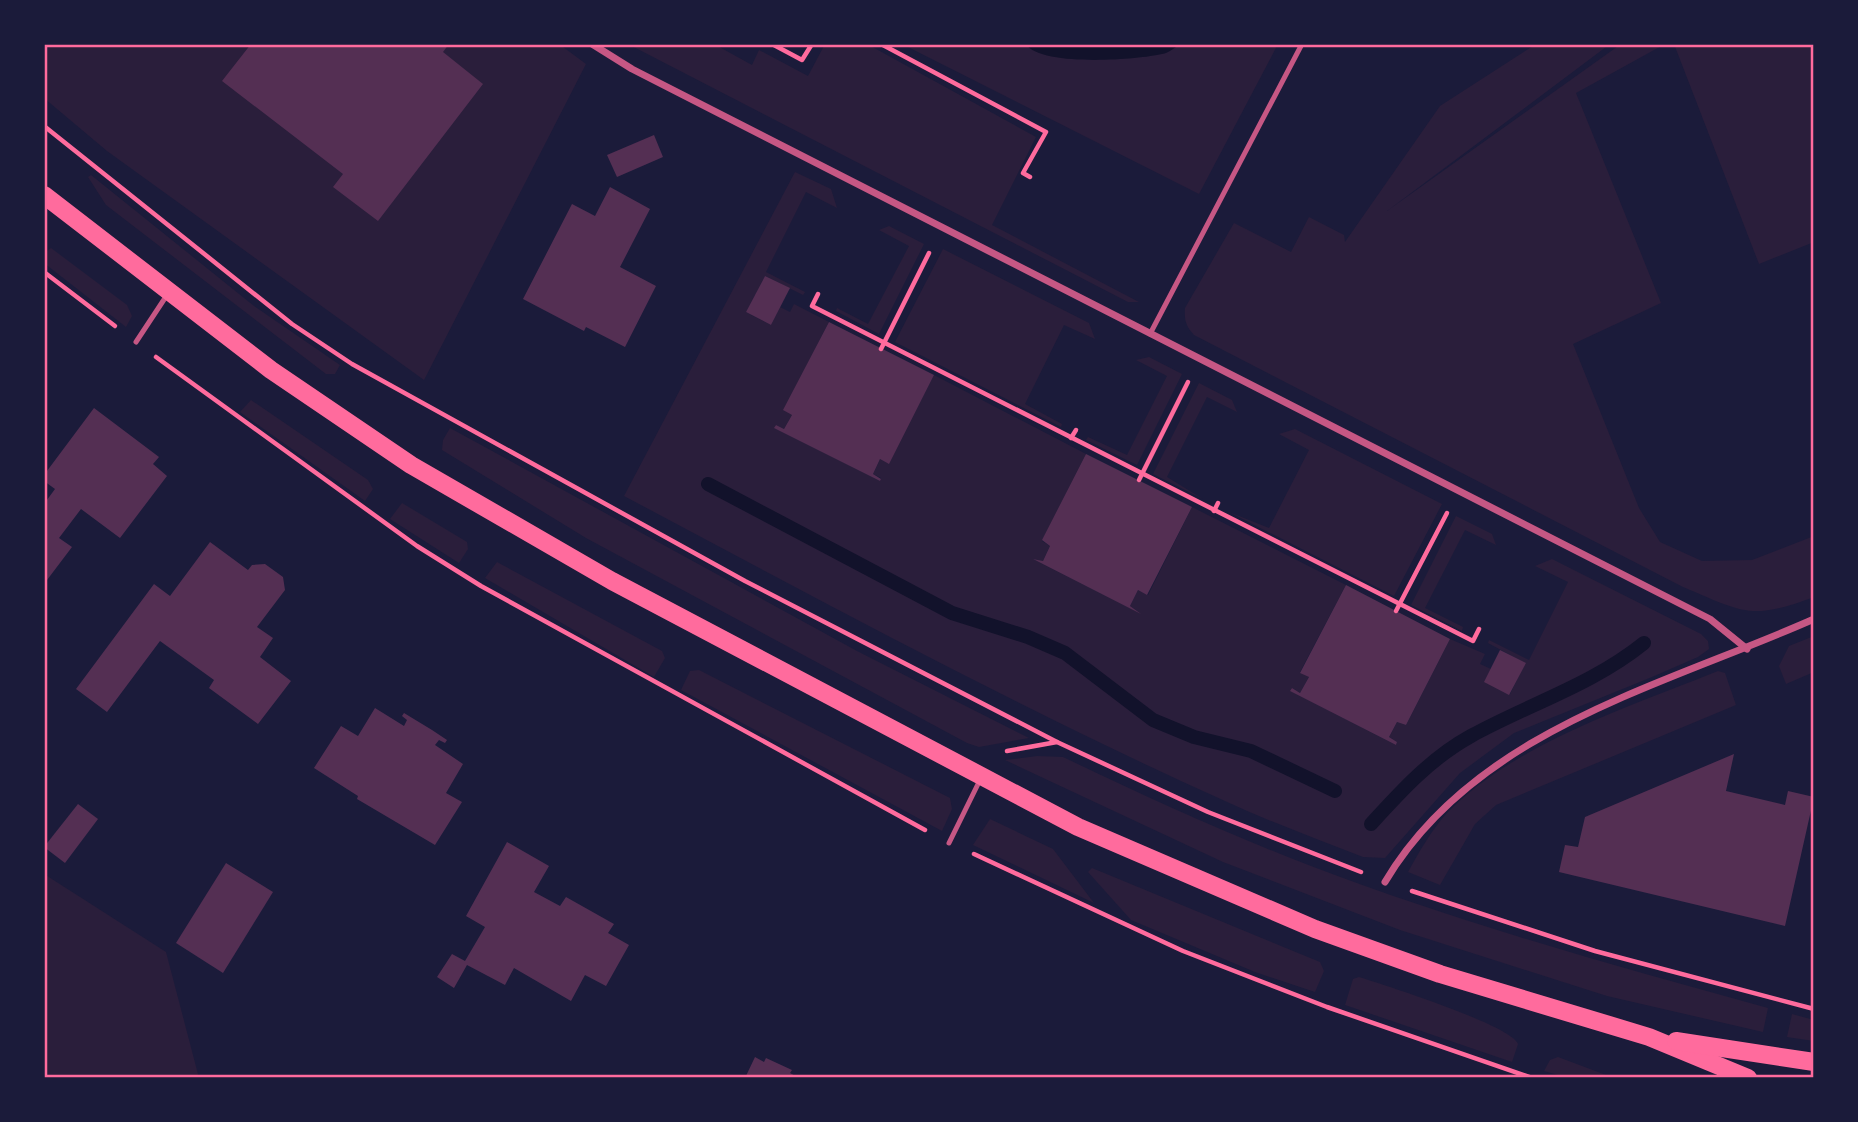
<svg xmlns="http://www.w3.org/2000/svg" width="1858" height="1122" viewBox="0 0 1858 1122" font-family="'Times New Roman',serif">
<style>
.green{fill:#2a1e3b}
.water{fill:#12122b}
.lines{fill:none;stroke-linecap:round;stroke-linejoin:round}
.stream{stroke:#12122b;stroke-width:14}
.building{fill:#542f53}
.path{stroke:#ff6b9d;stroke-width:4.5}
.service{stroke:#c65784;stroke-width:5}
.minor{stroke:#c65784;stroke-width:7}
.primary{stroke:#ff6b9d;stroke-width:18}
.neatline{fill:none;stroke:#ff6b9d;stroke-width:2.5}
</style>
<rect width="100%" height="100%" fill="#1b1b3a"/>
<!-- green -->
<g class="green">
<polygon points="44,44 170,44 174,47 177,44 559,44 586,64 424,380 107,151 44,98"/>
<polygon points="628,44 714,44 752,65 759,50 808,76 825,44 867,44 1036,137 992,225 1139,302 1128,302"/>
<polygon points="902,44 1278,44 1199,194"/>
<path d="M1536,44H1610L1387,211L1621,44H1665L1576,93L1661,303L1573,344L1639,508L1660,542L1702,561L1752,560L1814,536V597C1750,621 1743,612 1683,587L1194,335C1186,326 1184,320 1185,308L1234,223L1291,252L1309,217L1344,235L1345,242L1440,106Z"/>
<polygon points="1674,44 1814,44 1814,242 1759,264"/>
<path d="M795,172L831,189L837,208L806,192L766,272L805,292L803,295L765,276L746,312L771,325L780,307L790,312L794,304L829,322L784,410L792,415L784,429L776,425L775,427L880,481L881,478L873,474L880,459L888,463L934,375L1086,454L1042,541L1050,546L1043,561L1033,559L1138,612L1130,606L1138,590L1148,595L1192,507L1346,585L1300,672L1309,677L1300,693L1292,688L1291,691L1396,745L1397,742L1389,737L1397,722L1406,725L1450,639L1485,654L1480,664L1491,669L1510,694L1525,663L1488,643L1489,640L1529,660L1568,582L1535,566L1552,559L1701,634L1708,641L1709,649L1698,657L1652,677L1514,733L1460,773L1385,858L1363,857C1317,839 1270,822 1225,801C1020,709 822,601 624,496Z"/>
<polygon points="91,175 254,306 340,365 335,374 326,374 106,205 88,177"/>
<polygon points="889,226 924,244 879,334 836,311 837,308 868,324 909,246 879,230"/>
<polygon points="51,248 127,305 132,316 126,327 44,263 44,253"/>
<polygon points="943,249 1089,323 1095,339 1064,325 1025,404 1062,424 1061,427 895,342"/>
<polygon points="1149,357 1182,374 1137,465 1086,440 1088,437 1127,455 1167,376 1136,360"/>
<polygon points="1199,383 1232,400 1237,412 1207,397 1167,477 1203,499 1153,474"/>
<polygon points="251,400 368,480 373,489 365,501 240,412"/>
<polygon points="450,428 857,651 1029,738 979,747 967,743 586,538 442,450 443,440"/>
<polygon points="1295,429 1442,504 1394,596 1229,512 1269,528 1309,450 1279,434"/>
<polygon points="402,503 467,542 468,549 459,563 390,519"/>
<polygon points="1456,516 1492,534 1496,545 1465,530 1425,608 1463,627 1462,631 1411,605"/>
<polygon points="497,562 662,651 665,658 654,677 485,578"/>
<polygon points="1814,636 1814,672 1786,684 1779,666 1789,646"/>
<polygon points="699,670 950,798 952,809 942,831 681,690 690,671"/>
<path d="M1718,671L1725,673L1736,705L1496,805L1475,824L1440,885L1408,872C1419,852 1431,831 1446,814C1513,744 1629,707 1718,671Z"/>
<path d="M1037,756L1063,757C1145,796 1227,834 1311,866C1461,923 1614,966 1768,1008L1763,1032L1607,996L1400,930L1223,862L1005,760Z"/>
<polygon points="990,819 1053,849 1094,903 973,845"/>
<polygon points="1092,868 1320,962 1324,971 1315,992 1255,972 1131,920 1088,872"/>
<polygon points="44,874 166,952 199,1078 44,1078"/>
<path d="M1359,977C1384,985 1511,1025 1518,1044L1512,1062L1345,1005L1353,979Z"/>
<polygon points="1792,1014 1814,1020 1814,1041 1787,1037"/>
<polygon points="1558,1057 1614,1078 1568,1078 1544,1071 1550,1060"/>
</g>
<!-- water -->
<path class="water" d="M1026,44H1181C1175,47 1169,53 1162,54C1137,60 1040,67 1026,44Z"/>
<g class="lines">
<!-- stream -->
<g class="stream">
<polyline points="708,484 952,613 1028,637 1065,653 1153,720 1194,737 1251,751 1335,791"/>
<path d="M1371,824C1401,791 1431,758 1471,736C1529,704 1592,685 1644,643"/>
</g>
</g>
<!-- building -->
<g class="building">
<polygon points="251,44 449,44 443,52 483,84 378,221 333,187 343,174 222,81"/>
<polygon points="654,135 663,157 617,177 607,155"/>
<polygon points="610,187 650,209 620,267 656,286 625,347 586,327 584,331 523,299 572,204 595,216"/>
<polygon points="765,276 790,288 771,325 746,312"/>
<polygon points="829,322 934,375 889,464 880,459 873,474 881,479 880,481 774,428 776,425 784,429 792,415 783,410"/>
<polygon points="94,408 159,457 153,464 167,476 120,538 81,509 59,538 72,547 44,584 44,504 55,489 44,481 44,475"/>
<polygon points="1086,454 1192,507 1147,595 1138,590 1130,606 1141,614 1033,559 1043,561 1050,546 1042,540"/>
<polygon points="210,542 248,570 252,565 265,564 283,577 285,590 257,627 273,638 260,657 291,681 258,724 209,688 214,680 160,641 107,712 76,689 154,584 170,596"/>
<polygon points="1346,585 1450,639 1406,725 1397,722 1389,737 1397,742 1396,745 1290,691 1292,688 1300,693 1309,677 1300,673"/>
<polygon points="1500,650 1526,663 1509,695 1484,682"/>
<polygon points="375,708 404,726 407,720 402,716 404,713 432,730 447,740 445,743 439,740 435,745 463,764 446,793 462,802 435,845 357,799 358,796 314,768 341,726 358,736"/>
<polygon points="1734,754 1726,791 1785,805 1788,791 1814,797 1785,926 1559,872 1565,845 1578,847 1585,817"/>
<polygon points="78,804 98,819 65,863 44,847"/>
<polygon points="507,842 549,866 534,892 560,906 566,897 614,924 608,933 629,945 606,986 585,975 571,1001 514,968 505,985 467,965 454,988 437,977 452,954 465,961 485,927 466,916"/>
<polygon points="226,863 273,892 223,973 176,943"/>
<polygon points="755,1057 764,1062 766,1058 792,1070 790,1073 799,1078 745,1078"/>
</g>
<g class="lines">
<!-- path -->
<g class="path">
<polyline points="772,44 802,60 812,44"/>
<polyline points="881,44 1046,132 1023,173 1030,177"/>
<polyline points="44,126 292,324 352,364 745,581 1057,742 1208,812 1361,872"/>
<polyline points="44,272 115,326"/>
<polyline points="818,294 812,306 1473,641 1479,629"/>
<polyline points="881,349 929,253"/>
<polyline points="156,357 417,546 481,586 925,830"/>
<polyline points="1071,438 1076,430"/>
<polyline points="1139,480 1188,382"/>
<polyline points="1214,511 1218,503"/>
<polyline points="1396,611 1447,513"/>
<polyline points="1007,751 1057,742"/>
<polyline points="974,854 1183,951 1327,1007 1532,1078"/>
<polyline points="1412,891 1595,951 1814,1009"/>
</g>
<!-- service -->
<g class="service">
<polyline points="1150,334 1302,44"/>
<polyline points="136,342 167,295"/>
<polyline points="949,843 980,780"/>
</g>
<!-- minor -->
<g class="minor">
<polyline points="592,44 632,69 1710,619 1747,649"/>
<path d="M1385,882C1475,730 1663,686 1814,619"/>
</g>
<!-- primary -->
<g class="primary">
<polyline points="44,195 271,370 411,465 612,581 1078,827 1315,929 1440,974 1649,1037 1748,1078"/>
<polyline points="1676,1041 1814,1062"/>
</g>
</g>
<!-- border -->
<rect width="1858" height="1122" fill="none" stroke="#1b1b3a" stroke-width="91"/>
<rect x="46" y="46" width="1766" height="1030" class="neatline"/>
</svg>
